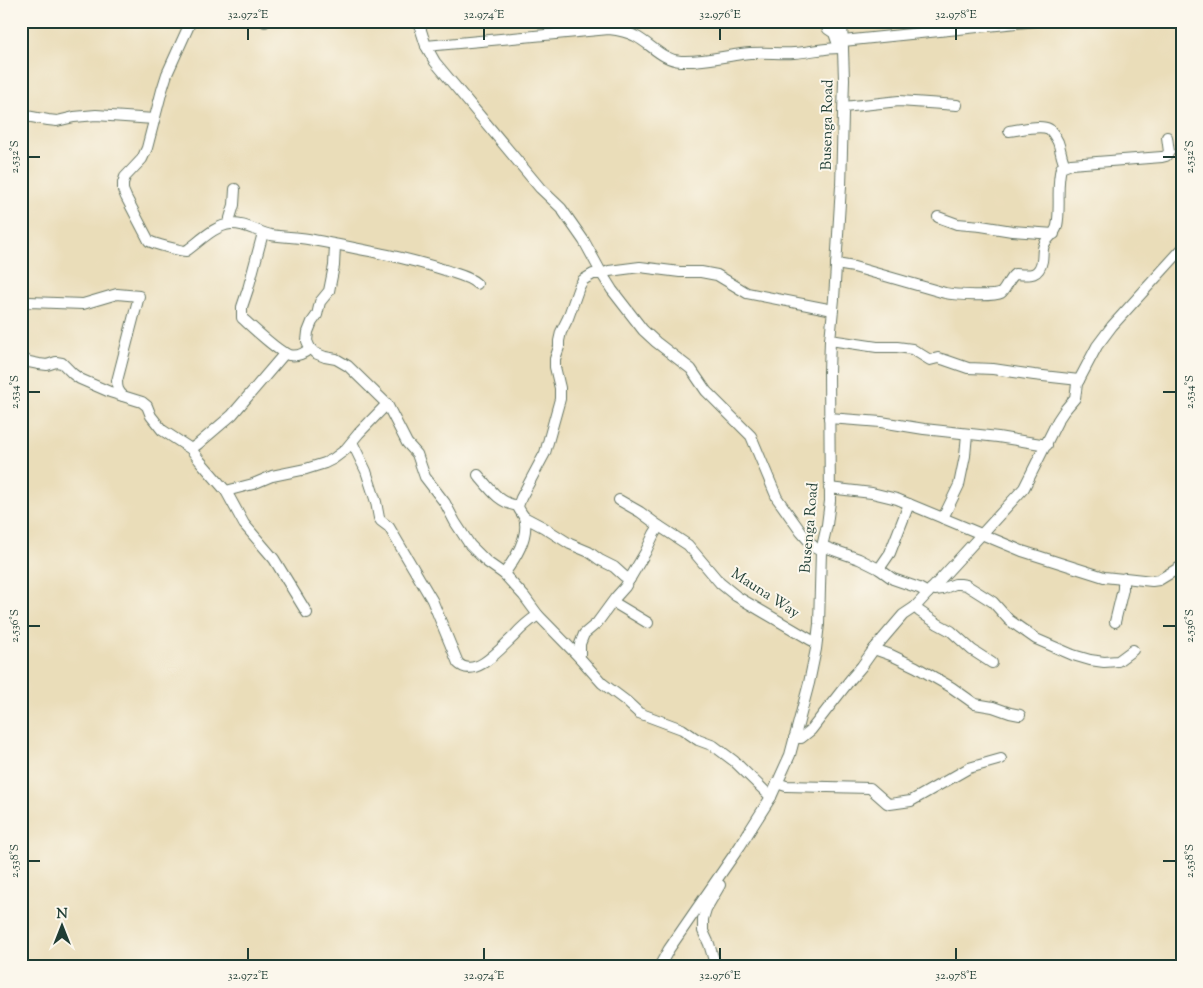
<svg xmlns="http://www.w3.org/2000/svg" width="1203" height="988" viewBox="0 0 1203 988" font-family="'Sorts Mill Goudy',serif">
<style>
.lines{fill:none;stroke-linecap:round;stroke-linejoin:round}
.minor-casing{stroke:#667563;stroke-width:12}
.minor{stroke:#fff;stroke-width:10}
.ticks{fill:none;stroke:#1f3d34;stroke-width:2}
.labels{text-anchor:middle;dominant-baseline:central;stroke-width:4;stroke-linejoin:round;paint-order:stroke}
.street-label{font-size:15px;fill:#1f3d34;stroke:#fbf7ec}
.neatline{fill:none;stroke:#1f3d34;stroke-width:2}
.ticks-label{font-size:12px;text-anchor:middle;fill:#1f3d34}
</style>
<rect width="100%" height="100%" fill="#fbf7ec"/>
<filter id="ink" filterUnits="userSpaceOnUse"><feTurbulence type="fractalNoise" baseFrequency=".02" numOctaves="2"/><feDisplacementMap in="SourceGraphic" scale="10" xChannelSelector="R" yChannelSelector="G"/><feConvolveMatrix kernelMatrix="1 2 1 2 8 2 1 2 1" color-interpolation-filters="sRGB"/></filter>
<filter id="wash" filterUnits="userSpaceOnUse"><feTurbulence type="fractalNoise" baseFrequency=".0096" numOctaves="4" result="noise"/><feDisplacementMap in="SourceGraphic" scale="20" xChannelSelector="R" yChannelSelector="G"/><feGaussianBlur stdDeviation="1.12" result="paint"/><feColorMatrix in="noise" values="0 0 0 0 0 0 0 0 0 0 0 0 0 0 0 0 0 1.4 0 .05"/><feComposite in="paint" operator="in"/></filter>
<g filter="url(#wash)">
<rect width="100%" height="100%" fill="#eaddb9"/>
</g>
<g filter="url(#ink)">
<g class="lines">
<defs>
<g id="minor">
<path d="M191,21L167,74L162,90L147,148L142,159L125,177L123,183V190L126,197L149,241C154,244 181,251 186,251C199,242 215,225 231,224C245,223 257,232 271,235C283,237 296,237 308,239C354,248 401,256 445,270C455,274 469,276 477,284"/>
<polyline points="264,21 265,22"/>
<polyline points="418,21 426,46 435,62 540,188 561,208 584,241 602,274 612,290 643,330 656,342 691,369 706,391 751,436 777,498 801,532 815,548 821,551"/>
<polyline points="822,21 828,29 834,33 839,48"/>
<polyline points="843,41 1036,21"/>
<path d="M426,46L609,29C618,30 626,31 635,36C651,44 662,60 681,61C701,62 721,57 741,54C759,51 777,54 794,53C811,52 827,47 843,48"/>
<polyline points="844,107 899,101 957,105"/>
<polyline points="21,115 48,120 57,121 74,117 96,115 154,119"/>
<path d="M1009,131C1019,130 1040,124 1049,129C1053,132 1056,138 1058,142C1061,150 1061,158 1065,165"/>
<polyline points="938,217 957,224 981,226 1012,231 1054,234"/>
<polyline points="230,224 230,218 234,205 235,189"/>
<path d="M263,233L248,289L242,307V318C251,326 279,353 289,355C297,357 305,353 310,348"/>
<polyline points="335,245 334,266 329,291 320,302 317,315 312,322 308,332 307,341 310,348 315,353 325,357 336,359 348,366 387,404 407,443 417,454 425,477 445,503 455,522 470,545 487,562 504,574 524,596 538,615 579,657 602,683 626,701 639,713 682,729 698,740 714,746 734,761 771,797"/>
<path d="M836,264L854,267L945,293C954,295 994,297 1001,293C1007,288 1008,279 1015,274C1029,275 1039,277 1042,261C1043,256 1042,250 1044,245C1047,237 1055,235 1057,226C1061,207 1056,187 1061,168L1071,164L1162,157L1166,156L1169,152L1167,137"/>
<path d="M21,303L29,302L83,304L117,294L139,296L117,381C117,388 118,391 123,396"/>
<polyline points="830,340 877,347 897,347 912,349 930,360 938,358 945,360 968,368 993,369 1034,375 1079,380"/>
<polyline points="21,357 29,362 39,364 47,365 56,362 62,363 73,374 80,379 110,392 142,402 147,406 151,416 162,430 191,449 200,461 226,491 244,524 274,559 307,613"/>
<polyline points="829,418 881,422 924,429 998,437 1047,445"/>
<path d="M352,442L366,471L376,502L379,518L381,521L389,527L432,600L458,663C475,680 502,647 514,636C521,628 529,621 538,615"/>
<polyline points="191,449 198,444 232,415 285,353"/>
<path d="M478,475C490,489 499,503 518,506"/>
<polyline points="829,488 872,493 897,499 1022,551 1104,577 1123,579 1123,589 1115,622"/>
<polyline points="226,491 253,484 272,476 306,469 325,463 333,459 345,450 359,433 387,404"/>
<polyline points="619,500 640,512 659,526 688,545 720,583 736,596 811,640 816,641"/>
<polyline points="524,517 543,527 570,544 589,552 600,560 614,567 624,576 630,579"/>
<polyline points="943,518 959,485 965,456 967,434"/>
<polyline points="822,546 859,559 879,569 893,579 919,588 928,593"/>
<polyline points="879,569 890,553 909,504"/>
<path d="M504,574C514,560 530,537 524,517C522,513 519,511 518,506L521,498L545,453L560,399V388L555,367V359L559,347V341L561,332L568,318L579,287L583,280L593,274H602L609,271L640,267L680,272H701L717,275L747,293L833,310"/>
<polyline points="1123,579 1125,578 1152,581 1159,580 1182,566"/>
<polyline points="931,589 935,590 942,589 955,584 960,584 966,585 993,602 1009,620 1036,639 1073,655 1090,660 1104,662 1118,661 1133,650"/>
<polyline points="613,602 648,623"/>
<polyline points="915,607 919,611 938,624 951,631 972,650 992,663"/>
<polyline points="874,649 891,655 916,667 951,687 975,704 993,707 1010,713 1020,715"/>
<polyline points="579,657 580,654 580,644 584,634 597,623 616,597 625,587 645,553 654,534 659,526"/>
<polyline points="794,738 801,738 811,730 850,680 862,666 874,649 903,615 915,607 1024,488 1058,420 1064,411 1075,398 1077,384 1097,346 1112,326 1182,249"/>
<polyline points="777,783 786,786 870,788 887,803 890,804 911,801 969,768 1001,759"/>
<polyline points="659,967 669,949 740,846 771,797 790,755 809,683 816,649 819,624 821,551 827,525 830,501 829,372 830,340 834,299 841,186 844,79 842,21"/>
<polyline points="716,967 709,944 703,931 703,919 706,909 720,885"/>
</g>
</defs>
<!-- minor casing -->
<use href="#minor" class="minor-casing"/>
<!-- minor -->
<use href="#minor" class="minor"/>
</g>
</g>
<!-- ticks -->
<path class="ticks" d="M248,28V40M484,28V40M720,28V40M956,28V40M28,157H40M1163,157H1176M28,392H40M1163,392H1176M28,626H40M1163,626H1176M28,861H40M1163,861H1176M248,948V960M484,948V960M720,948V960M956,948V960"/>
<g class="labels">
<!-- street labels -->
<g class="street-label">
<text transform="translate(828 125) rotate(-89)">Busenga Road</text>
<text transform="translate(810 528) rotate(-85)">Busenga Road</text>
<text transform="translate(765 594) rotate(33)">Mauna Way</text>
</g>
</g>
<!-- margin -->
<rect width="1203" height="988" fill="none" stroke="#fbf7ec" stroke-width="55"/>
<!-- north arrow -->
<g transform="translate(62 926)" stroke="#fbf7ec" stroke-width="4" paint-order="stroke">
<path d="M0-4L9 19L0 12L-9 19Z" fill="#1f3d34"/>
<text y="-8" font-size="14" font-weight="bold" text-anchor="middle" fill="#1f3d34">N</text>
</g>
<rect x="28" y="28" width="1148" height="932" class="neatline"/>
<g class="ticks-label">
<text x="248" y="18">32.972°E</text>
<text x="484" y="18">32.974°E</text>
<text x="720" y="18">32.976°E</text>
<text x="956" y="18">32.978°E</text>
<text transform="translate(14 157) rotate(-90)" y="4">2.532°S</text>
<text transform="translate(1189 157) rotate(-90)" y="4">2.532°S</text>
<text transform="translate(14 392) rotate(-90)" y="4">2.534°S</text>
<text transform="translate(1189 392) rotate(-90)" y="4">2.534°S</text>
<text transform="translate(14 626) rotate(-90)" y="4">2.536°S</text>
<text transform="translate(1189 626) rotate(-90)" y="4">2.536°S</text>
<text transform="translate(14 861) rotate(-90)" y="4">2.538°S</text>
<text transform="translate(1189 861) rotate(-90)" y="4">2.538°S</text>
<text x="248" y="979">32.972°E</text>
<text x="484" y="979">32.974°E</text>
<text x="720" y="979">32.976°E</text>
<text x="956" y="979">32.978°E</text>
</g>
</svg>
